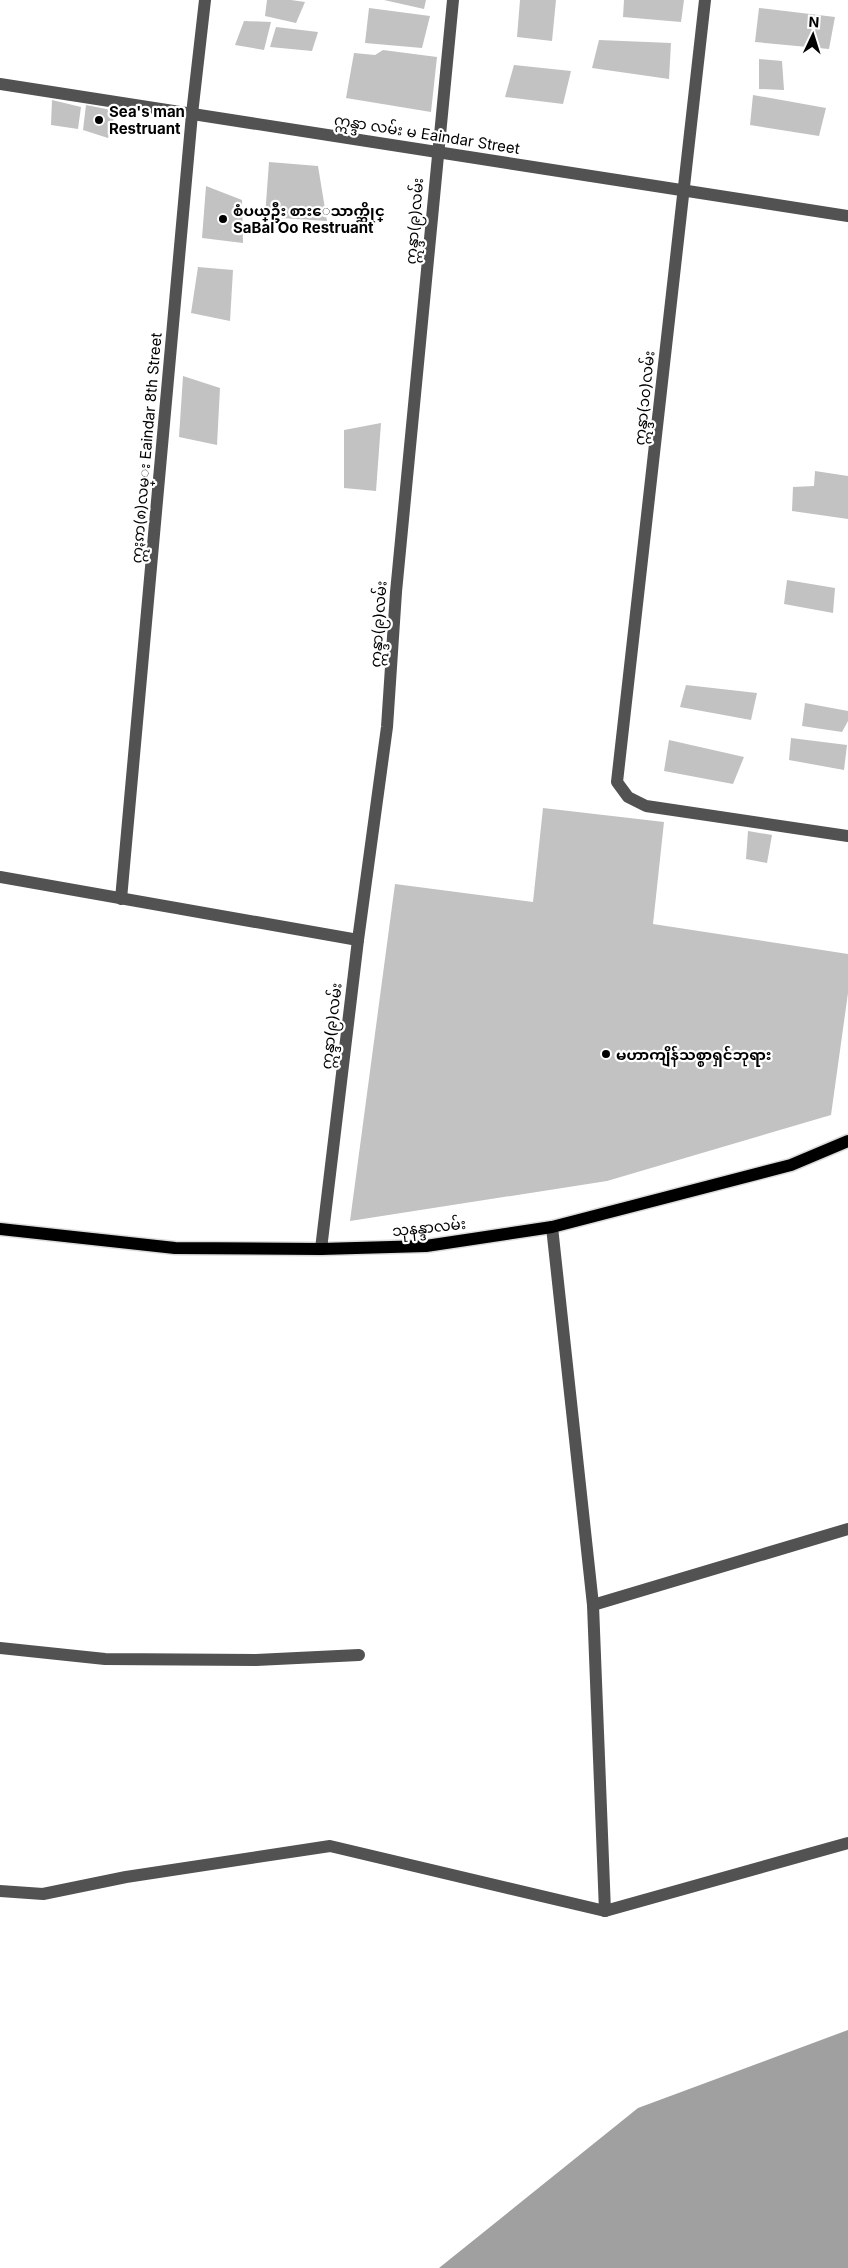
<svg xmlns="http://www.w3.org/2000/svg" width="848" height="2268" viewBox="0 0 848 2268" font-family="Inter,'Noto Sans Myanmar',sans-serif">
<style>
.water{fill:#a0a0a0}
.building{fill:#c2c2c2}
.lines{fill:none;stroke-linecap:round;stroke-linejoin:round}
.major-casing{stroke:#dbdbdb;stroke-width:15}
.minor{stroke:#525252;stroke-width:12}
.major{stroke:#000;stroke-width:12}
.poi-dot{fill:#000;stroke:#fff;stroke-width:2}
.labels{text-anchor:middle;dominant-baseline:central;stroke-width:4.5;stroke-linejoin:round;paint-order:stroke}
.poi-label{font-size:15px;font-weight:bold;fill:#000;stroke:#fff;text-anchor:start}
.street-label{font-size:15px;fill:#000;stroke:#fff}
</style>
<rect width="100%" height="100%" fill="#fff"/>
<!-- water -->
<polygon class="water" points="848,2030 848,2268 439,2268 638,2108"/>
<!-- building -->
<g class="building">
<polygon points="267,0 291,0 305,2 296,23 265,16"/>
<polygon points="384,0 426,0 424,9"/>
<polygon points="520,0 556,0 552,41 517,37"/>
<polygon points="624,0 684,0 681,22 623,17"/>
<polygon points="369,8 430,16 422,48 365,43"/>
<polygon points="759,8 835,17 829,49 755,42"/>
<polygon points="244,21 271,22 264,50 235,45"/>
<polygon points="276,27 318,32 312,51 270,47"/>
<polygon points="599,40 671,43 669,79 592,68"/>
<polygon points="383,50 437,57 431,112 346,98 354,53 375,55"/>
<polygon points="759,59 782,61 784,90 759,89"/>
<polygon points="514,65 571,71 563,104 505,97"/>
<polygon points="753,95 826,108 819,136 750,125"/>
<polygon points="52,100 81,107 78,129 51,125"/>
<polygon points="86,105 116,111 108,138 83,130"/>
<polygon points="269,162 318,166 327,221 265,217"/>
<polygon points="206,186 242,200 243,243 202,238"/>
<polygon points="198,267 233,270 230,321 191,313"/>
<polygon points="183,376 220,388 217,445 179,437"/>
<polygon points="381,423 376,491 344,488 344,430"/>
<polygon points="815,471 848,476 848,519 792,511 793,487 814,486"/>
<polygon points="787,580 835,588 833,613 784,604"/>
<polygon points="686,685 757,693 751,720 680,707"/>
<polygon points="805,703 848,711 848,721 842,732 802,726"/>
<polygon points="791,738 847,745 844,770 789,760"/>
<polygon points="669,740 744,757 733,784 664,771"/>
<polygon points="543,808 664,822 653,924 848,954 848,993 831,1115 607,1181 350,1221 395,884 533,902"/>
<polygon points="748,831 772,835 767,863 746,859"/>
</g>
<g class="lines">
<defs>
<polyline id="major" points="0,1229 175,1248 321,1249 426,1246 552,1227 791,1165 848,1141"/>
</defs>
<!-- major casing -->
<use href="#major" class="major-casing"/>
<!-- minor -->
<g class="minor">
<polyline points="705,0 617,782 628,797 646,806 848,836"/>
<polyline points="0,84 848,216"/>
<polyline points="0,877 358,940"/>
<polyline points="121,899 192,114 205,0"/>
<polyline points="552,1227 593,1605 605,1911"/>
<polyline points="321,1249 358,940 387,727 396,592 453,0"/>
<polyline points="593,1605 848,1529"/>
<polyline points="0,1648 105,1659 256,1660 359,1655"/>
<polyline points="0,1891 43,1894 126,1877 330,1846 605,1911 848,1843"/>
</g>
<!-- major -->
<use href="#major" class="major"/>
</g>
<!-- markers -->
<g class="poi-dot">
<circle cx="99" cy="120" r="5"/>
<circle cx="223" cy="219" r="5"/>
<circle cx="606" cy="1054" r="5"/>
</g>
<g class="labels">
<!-- poi labels -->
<g class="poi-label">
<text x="109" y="111">Sea's man<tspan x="109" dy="17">Restruant</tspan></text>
<text x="233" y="210">စံပယ္ဦး စားေသာက္ဆိုင္<tspan x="233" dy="17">SaBal Oo Restruant</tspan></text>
<text x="616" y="1054">မဟာကျိန်သစ္စာရှင်ဘုရား</text>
</g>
<!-- street labels -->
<g class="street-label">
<text transform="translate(427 134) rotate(9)">ဣန္ဒာ လမ်း မ Eaindar Street</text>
<text transform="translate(414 221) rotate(-85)">ဣန္ဒာ(၉)လမ်း</text>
<text transform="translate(644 398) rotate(-84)">ဣန္ဒာ(၁၀)လမ်း</text>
<text transform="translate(146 448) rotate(-85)">ဣႏၵာ(၈)လမ္း Eaindar 8th Street</text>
<text transform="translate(378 624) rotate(-86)">ဣန္ဒာ(၉)လမ်း</text>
<text transform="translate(331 1026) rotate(-83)">ဣန္ဒာ(၉)လမ်း</text>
<text transform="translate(429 1227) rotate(-6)">သုနန္ဒာလမ်း</text>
</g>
</g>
<!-- north arrow -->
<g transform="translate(813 35) rotate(4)" stroke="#ffffff" stroke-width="4" paint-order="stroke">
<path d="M0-4L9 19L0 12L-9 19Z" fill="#000000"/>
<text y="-8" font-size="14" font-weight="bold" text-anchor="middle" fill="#000000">N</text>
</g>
</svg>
